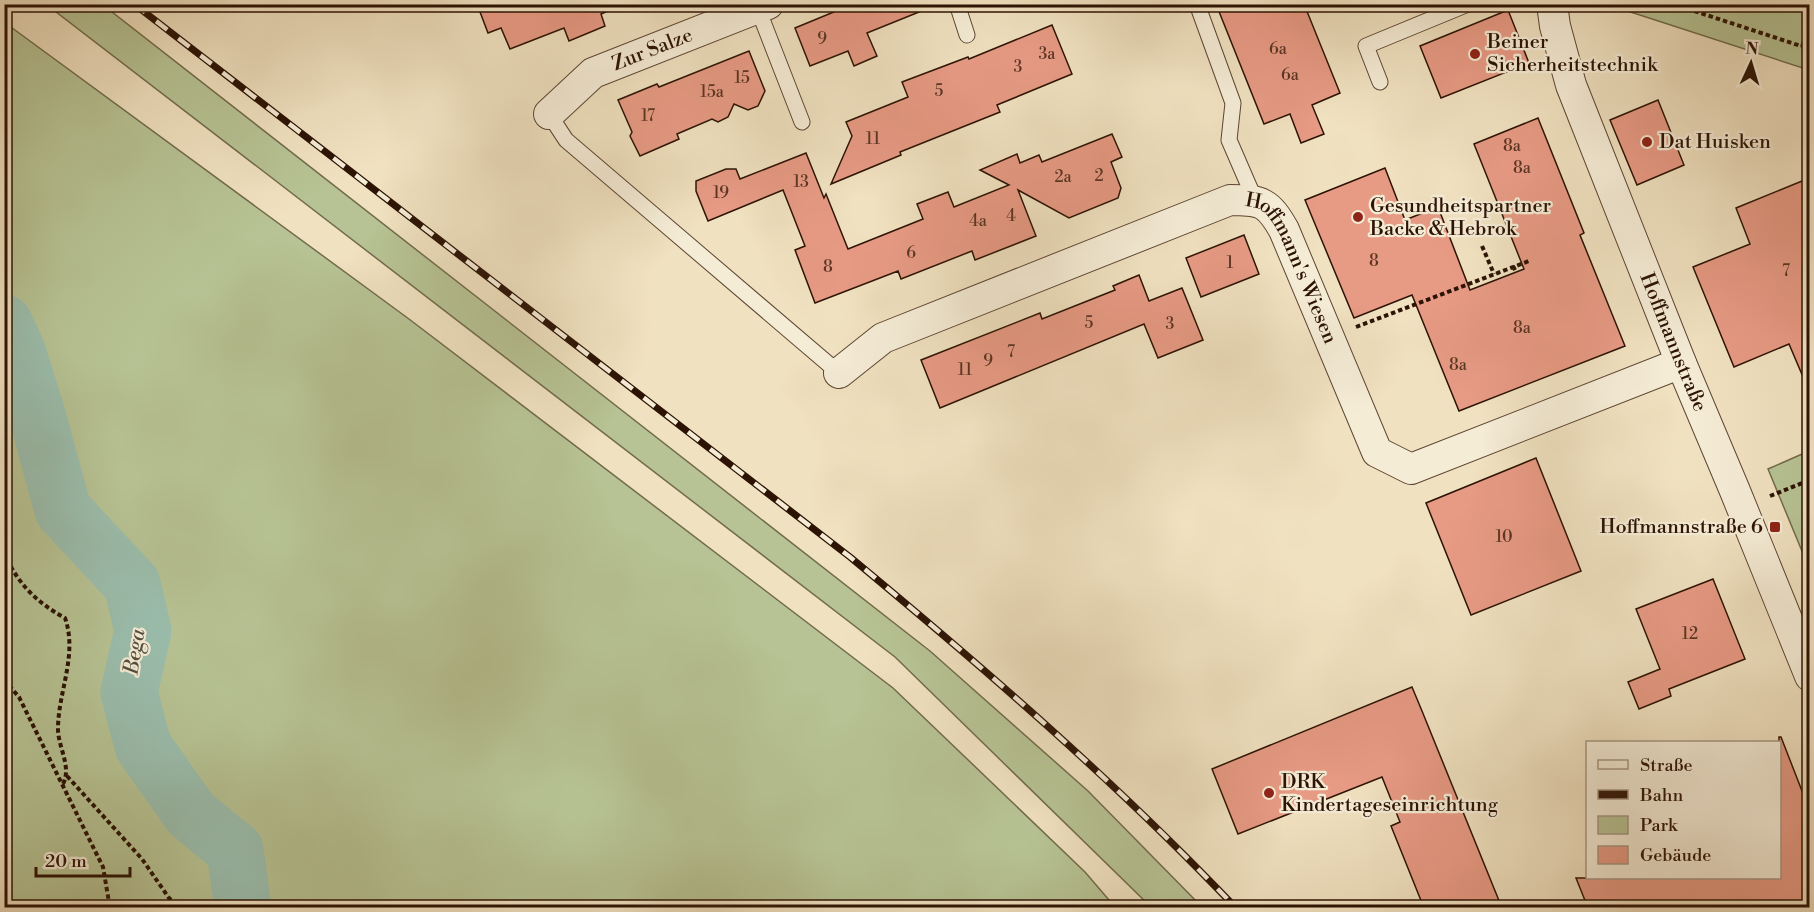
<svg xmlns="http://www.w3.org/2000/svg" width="1814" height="912" viewBox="0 0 1814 912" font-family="'Libre Bodoni',serif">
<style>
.green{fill:#b7c394;stroke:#726b4c;stroke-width:1.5}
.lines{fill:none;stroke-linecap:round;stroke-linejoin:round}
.river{stroke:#9bbead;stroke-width:57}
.building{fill:#e79a84;stroke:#2c1304;stroke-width:1.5}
.lane-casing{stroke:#5d4633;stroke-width:17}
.street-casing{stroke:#5d4633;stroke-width:32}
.path{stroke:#2c1304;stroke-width:4;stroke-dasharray:4.5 3;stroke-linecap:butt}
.lane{stroke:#f5ecd6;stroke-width:15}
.street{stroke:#f5ecd6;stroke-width:30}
.rail-casing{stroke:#2c1304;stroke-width:7}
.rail{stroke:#f5ecd6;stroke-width:4.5;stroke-dasharray:14;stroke-linecap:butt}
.poi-dot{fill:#8f2418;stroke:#f5ecd6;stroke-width:2}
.labels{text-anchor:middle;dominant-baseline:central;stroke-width:4.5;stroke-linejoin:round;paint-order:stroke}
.number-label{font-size:16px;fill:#5b3524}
.poi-label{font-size:20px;fill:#2c1304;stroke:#f5ecd6;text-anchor:start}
.street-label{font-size:20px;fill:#2c1304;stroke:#f5ecd6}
.water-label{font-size:21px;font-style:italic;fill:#534f3f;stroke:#f5ecd6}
</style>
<rect width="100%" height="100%" fill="#f0e1c0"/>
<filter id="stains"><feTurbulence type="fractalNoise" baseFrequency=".00333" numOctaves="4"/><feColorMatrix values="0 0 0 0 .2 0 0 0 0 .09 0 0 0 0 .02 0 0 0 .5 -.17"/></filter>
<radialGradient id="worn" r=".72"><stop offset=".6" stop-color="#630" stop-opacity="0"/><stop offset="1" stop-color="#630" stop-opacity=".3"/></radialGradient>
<!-- green -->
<g class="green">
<polygon points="47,5 103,5 930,651 1088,791 1202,907 1151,907 895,657"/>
<polygon points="1609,5 1809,5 1809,70"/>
<polygon points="4,22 409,319 893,688 1085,872 1115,907 5,907"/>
<polygon points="1809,451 1809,568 1768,469"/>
</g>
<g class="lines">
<!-- river -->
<polyline class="river" points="4,323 17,351 37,415 63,510 132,584 143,631 129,692 143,746 191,814 235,850 243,908"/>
</g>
<!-- building -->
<g class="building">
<polygon points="477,4 620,4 620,6 601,14 605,26 569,41 564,28 510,49 501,28 488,33"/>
<polygon points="853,4 934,4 934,6 867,33 877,56 854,66 848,51 810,66 795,28"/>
<polygon points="1216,4 1304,4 1340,93 1312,105 1324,134 1301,143 1290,114 1264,124"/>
<polygon points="1508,10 1529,63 1441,98 1420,46"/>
<polygon points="1052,25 1072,74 997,105 1000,112 900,152 901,155 831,184 852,136 846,122 908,97 902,82 968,57 969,59"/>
<polygon points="749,51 765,91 758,106 748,110 734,104 728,117 718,122 712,119 677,134 679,139 640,156 630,136 632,132 618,100 657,84 659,87"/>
<polygon points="1658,100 1684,165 1637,185 1610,120"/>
<polygon points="1538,118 1584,233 1580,235 1625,346 1459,411 1412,295 1354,318 1305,200 1385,168 1405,220 1438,207 1470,290 1524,269 1474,144"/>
<polygon points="1112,134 1122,157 1111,162 1121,188 1118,198 1069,218 1018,190 1036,236 975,260 972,251 901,279 898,271 815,303 795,250 805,246 783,190 708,221 696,191 696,181 726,169 736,169 740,179 806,153 824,198 826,194 848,249 923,219 917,204 948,192 954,207 1009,185 980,170 1017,154 1020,163 1039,155 1042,162"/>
<polygon points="1802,181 1809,199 1809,391 1789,344 1734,367 1693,267 1750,244 1736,208"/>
<polygon points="1244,235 1259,274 1201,297 1186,258"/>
<polygon points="1139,275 1149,301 1182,288 1203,340 1158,358 1144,324 940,408 921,360 1040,313 1042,319 1115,290 1113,286"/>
<polygon points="1536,458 1581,571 1471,615 1426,503"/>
<polygon points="1713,579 1745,659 1669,689 1671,696 1639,709 1628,682 1660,669 1636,609"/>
<polygon points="1412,687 1422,711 1502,908 1424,908 1391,826 1400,822 1382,777 1238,834 1212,769"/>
<polygon points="1779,737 1781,737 1809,809 1809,908 1588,908 1576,878 1779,878"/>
</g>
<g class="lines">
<defs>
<g id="lane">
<polyline points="957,4 967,35"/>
<polyline points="1197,4 1233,103 1229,140 1255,200"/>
<polyline points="758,9 802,122"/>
<polyline points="1380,82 1366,46 1468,4"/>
<polyline points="549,114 566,140 839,373"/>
</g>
<g id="street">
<path id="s1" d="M1552,4L1555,26L1571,85L1681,363L1735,491L1810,676"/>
<path id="s2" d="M549,114L593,73L768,4"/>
<path id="s3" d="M839,373L883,338L1230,200C1262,200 1268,202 1284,230L1377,452L1411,469L1681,363"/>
</g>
</defs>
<!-- lane casing -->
<use href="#lane" class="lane-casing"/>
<!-- street casing -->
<use href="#street" class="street-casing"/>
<!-- path -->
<g class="path">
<polyline points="1673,4 1810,49"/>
<polyline points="1802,47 1810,24"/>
<polyline points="1482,246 1494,274"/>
<polyline points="1513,266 1516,272"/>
<polyline points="1356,327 1529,261"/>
<polyline points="1770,496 1810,480"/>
<path d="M4,553C18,584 36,602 65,618C78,655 58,692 58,729C58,747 72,767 63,784"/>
<polyline points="4,680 19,697 103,867 110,908"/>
<polyline points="67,776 142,859 169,898 181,908"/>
</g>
<!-- lane -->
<use href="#lane" class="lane"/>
<!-- street -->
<use href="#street" class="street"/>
<defs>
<path id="rail" d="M134,4L850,557C984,668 1116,782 1236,908"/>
</defs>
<!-- rail casing -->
<use href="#rail" class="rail-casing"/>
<!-- rail -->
<use href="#rail" class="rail"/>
</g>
<!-- markers -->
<g class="poi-dot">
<circle cx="1475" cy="54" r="6"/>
<circle cx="1647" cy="142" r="6"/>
<circle cx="1358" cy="217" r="6"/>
<rect x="1769" y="521" width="12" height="12" rx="3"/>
<circle cx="1269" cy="793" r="6"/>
</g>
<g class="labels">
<!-- number labels -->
<g class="number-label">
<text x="822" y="39">9</text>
<text x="1278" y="49">6a</text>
<text x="1047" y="54">3a</text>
<text x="1018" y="67">3</text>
<text x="1290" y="75">6a</text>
<text x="742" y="78">15</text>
<text x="939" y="91">5</text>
<text x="712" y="92">15a</text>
<text x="648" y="116">17</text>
<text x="873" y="139">11</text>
<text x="1512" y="146">8a</text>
<text x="1522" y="168">8a</text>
<text x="1099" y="176">2</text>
<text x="1063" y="177">2a</text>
<text x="801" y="182">13</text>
<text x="721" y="193">19</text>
<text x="1011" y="216">4</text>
<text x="978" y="221">4a</text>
<text x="911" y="253">6</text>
<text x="1374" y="261">8</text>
<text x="1230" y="263">1</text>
<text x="828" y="267">8</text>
<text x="1786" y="271">7</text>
<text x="1089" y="323">5</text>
<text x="1170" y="324">3</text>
<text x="1522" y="328">8a</text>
<text x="1011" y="352">7</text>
<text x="988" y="361">9</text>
<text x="1458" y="365">8a</text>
<text x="965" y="370">11</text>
<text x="1504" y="537">10</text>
<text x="1690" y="634">12</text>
</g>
<!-- poi labels -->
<g class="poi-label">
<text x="1487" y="42">Beiner<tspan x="1487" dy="23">Sicherheitstechnik</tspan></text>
<text x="1659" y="142">Dat Huisken</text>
<text x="1370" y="206">Gesundheitspartner<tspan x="1370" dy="23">Backe &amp; Hebrok</tspan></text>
<text x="1763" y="527" text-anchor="end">Hoffmannstraße 6</text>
<text x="1281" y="782">DRK<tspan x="1281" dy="23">Kindertageseinrichtung</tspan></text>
</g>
<!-- street labels -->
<g class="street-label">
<text stroke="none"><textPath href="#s2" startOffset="124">Zur Salze</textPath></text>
<text stroke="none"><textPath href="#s3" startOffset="532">Hoffmann's Wiesen</textPath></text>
<text stroke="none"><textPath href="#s1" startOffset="360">Hoffmannstraße</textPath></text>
</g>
<!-- water labels -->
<g class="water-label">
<text transform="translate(135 652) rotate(-81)">Bega</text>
</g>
</g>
<!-- margin -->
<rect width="1814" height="912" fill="none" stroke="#f0e1c0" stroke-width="24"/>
<rect x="6" y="6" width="1802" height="900" fill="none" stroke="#2c1304" stroke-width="3"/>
<rect x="12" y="12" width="1790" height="888" fill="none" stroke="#2c1304" stroke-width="1.5"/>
<!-- legend -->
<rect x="1586" y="741" width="195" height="138" fill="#f5ecd6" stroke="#a59582" stroke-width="1.5"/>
<rect x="1598" y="760" width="30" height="9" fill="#f5ecd6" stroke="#a59582" stroke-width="1.5"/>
<text x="1640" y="771" font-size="18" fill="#2c1304">Straße</text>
<rect x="1598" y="790" width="30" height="9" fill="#2c1304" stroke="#a59582" stroke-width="1.5"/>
<text x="1640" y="801" font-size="18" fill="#2c1304">Bahn</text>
<rect x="1598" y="816" width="30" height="18" fill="#b7c394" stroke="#a59582" stroke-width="1.5"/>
<text x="1640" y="831" font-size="18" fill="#2c1304">Park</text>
<rect x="1598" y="846" width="30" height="18" fill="#e79a84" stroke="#a59582" stroke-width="1.5"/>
<text x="1640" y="861" font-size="18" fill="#2c1304">Gebäude</text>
<!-- north arrow -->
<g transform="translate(1751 63) rotate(4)" stroke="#f5ecd6" stroke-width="4.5" paint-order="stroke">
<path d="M0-4.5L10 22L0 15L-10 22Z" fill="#2c1304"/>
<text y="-9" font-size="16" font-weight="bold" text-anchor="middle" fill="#2c1304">N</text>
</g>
<!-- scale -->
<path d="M36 867v9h94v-9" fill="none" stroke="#2c1304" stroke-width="3"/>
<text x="45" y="867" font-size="18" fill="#2c1304" stroke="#f5ecd6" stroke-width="4.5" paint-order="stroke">20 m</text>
<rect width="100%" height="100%" filter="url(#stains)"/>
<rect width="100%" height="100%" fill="url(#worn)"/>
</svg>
